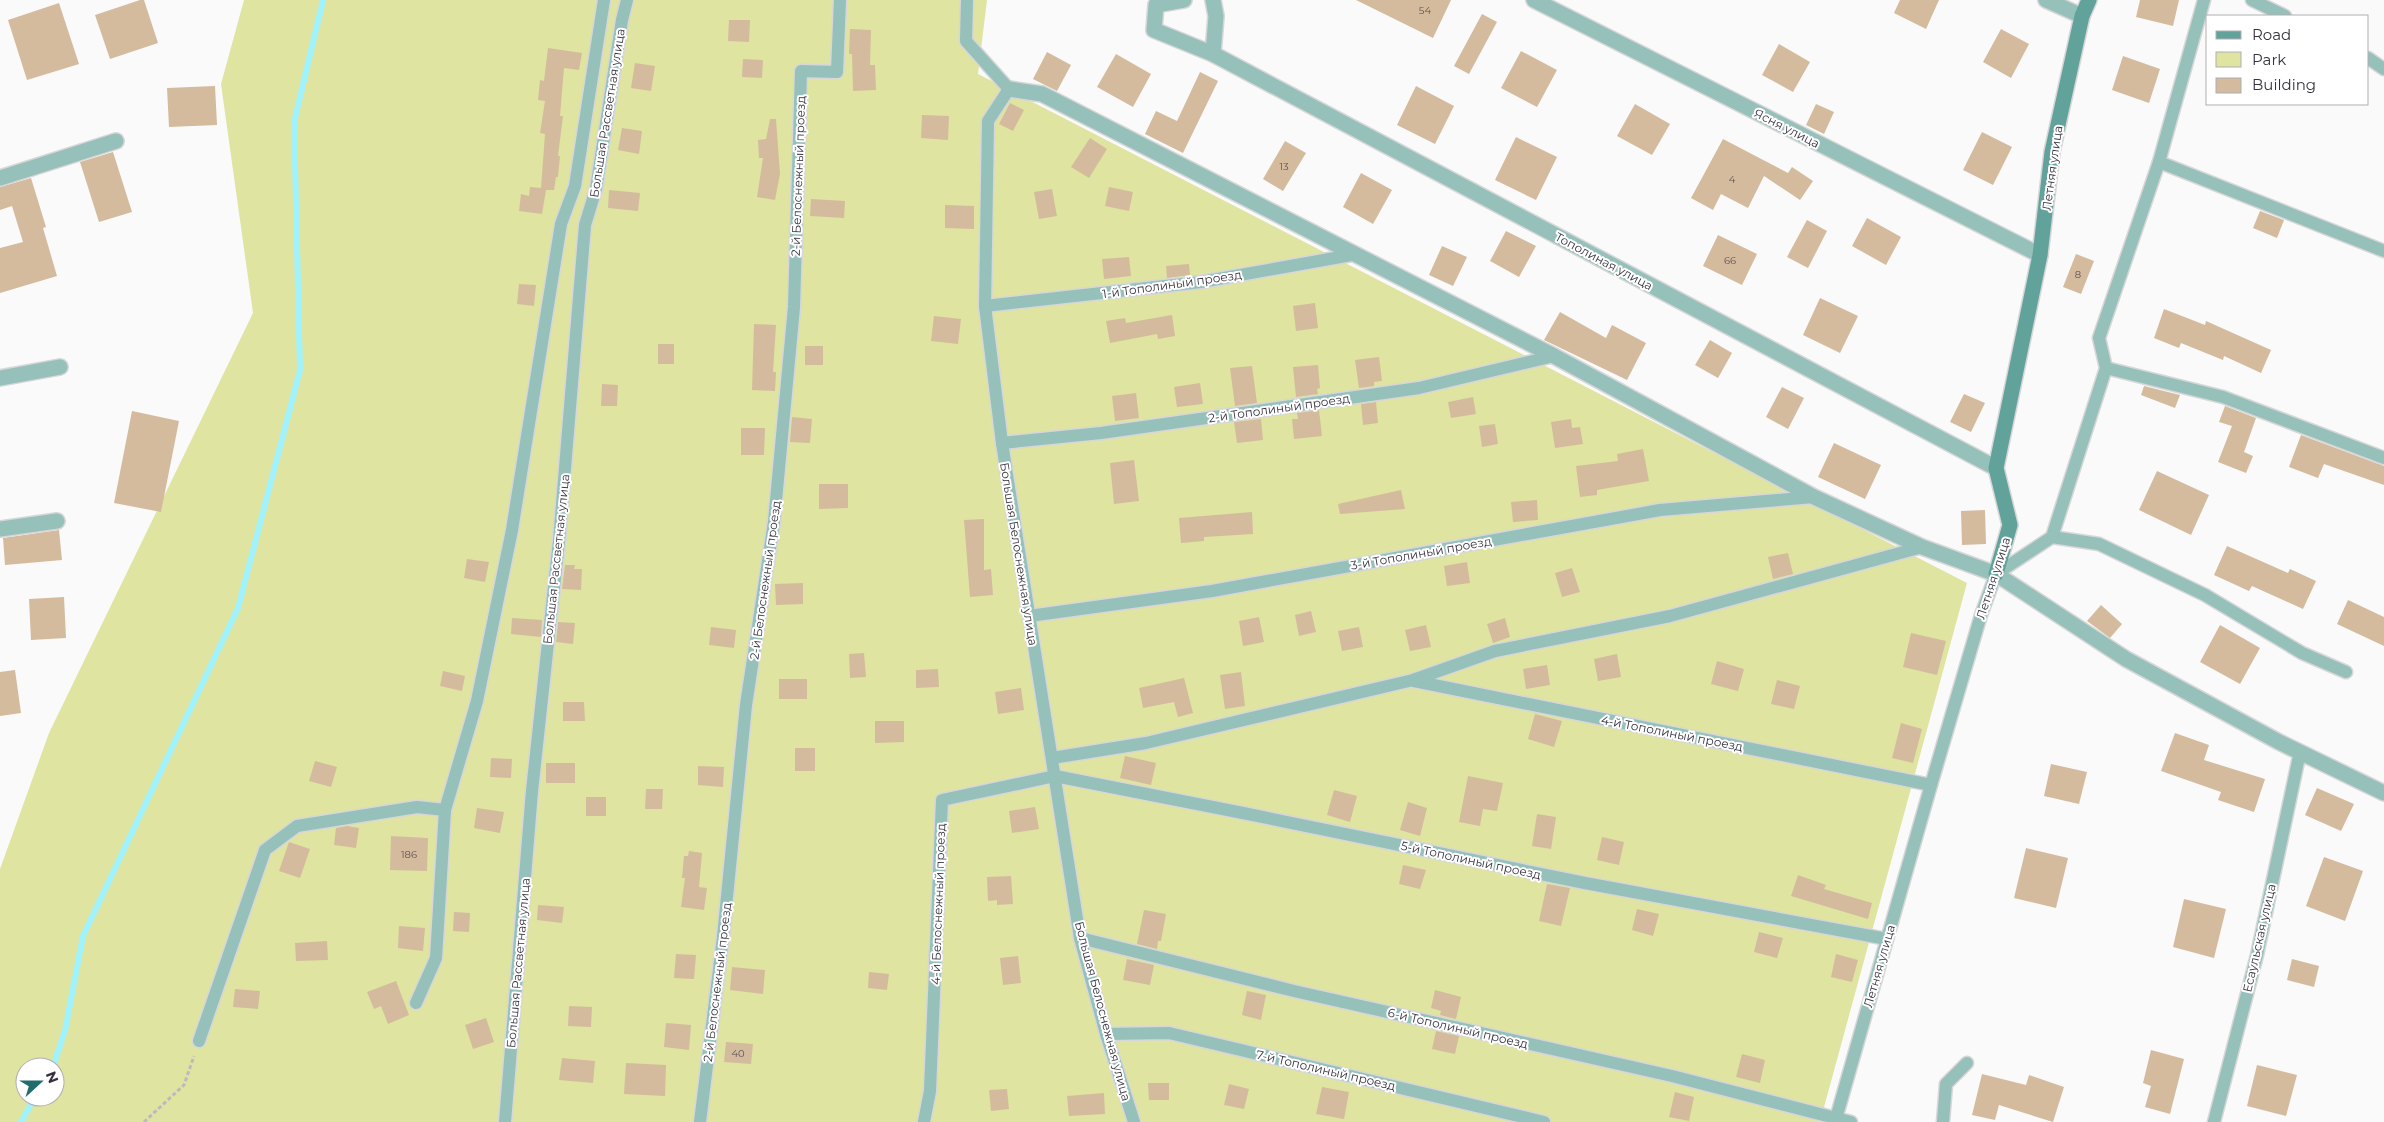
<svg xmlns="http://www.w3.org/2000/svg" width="2384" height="1122" viewBox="0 0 2384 1122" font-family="Montserrat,sans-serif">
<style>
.green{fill:#dfe4a1;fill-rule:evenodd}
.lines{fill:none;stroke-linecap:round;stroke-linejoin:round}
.stream{stroke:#a0f2fd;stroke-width:6}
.building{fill:#d4bb9e}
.lane-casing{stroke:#d7d6d8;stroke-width:15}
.street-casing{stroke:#d7d6d8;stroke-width:18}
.secondary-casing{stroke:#d7d6d8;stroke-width:18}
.path{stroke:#bcbabf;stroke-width:3;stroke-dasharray:4 2.5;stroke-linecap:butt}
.lane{stroke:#96c0ba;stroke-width:12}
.street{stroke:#96c0ba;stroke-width:15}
.secondary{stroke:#61a39b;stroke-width:15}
.labels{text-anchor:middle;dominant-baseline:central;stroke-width:4;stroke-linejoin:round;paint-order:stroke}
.number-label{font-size:10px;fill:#5e5457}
.street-label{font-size:12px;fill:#36313f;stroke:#fff}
</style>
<rect width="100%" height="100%" fill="#fafafa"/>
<!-- green -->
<path class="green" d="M244,0H987L978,74L1967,583L1820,1122H0V869L49,733L253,313L221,84ZM25,1067H55V1097H25Z"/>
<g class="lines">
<!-- stream -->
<g class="stream">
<polyline points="53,1067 65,1030 83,936 238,608 300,370 294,122 323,0"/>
<polyline points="21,1122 35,1097"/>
</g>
</g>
<!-- building -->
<g class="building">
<polygon points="140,0 144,0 158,43 110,59 95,15"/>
<polygon points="1356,0 1451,0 1433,38"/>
<polygon points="1900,0 1939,0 1926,29 1894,13"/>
<polygon points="2140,0 2179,0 2173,26 2136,17"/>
<polygon points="59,3 79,64 27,80 8,20"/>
<polygon points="1482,14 1497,22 1469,74 1454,66"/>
<polygon points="729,20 750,20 749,42 728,41"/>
<polygon points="850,29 871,30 870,65 875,65 876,90 853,91 852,54 849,54"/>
<polygon points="2001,29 2029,44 2011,78 1983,62"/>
<polygon points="1779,44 1810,62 1793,92 1762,75"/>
<polygon points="548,48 582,53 579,70 564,68 560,116 563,116 558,156 560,156 558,177 556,177 554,190 546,190 542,214 519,211 521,194 529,196 530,187 541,188 545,134 540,133 545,101 538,100 540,80 544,81"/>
<polygon points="1521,51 1557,70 1537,107 1501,88"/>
<polygon points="1047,52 1071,65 1057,91 1033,79"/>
<polygon points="1116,54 1151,74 1133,107 1097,87"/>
<polygon points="2123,56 2160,69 2149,103 2112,90"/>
<polygon points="743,59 763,60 762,78 742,77"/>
<polygon points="635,63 655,66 651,91 631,88"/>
<polygon points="1200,72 1218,81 1183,153 1145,134 1156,111 1177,121"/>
<polygon points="215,86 217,125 169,127 167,88"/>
<polygon points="1416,86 1454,106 1435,144 1397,125"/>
<polygon points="1010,103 1024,110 1013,131 999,124"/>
<polygon points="1635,104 1670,124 1652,155 1617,136"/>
<polygon points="1816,104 1834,112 1824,134 1806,125"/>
<polygon points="922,115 949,116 948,140 921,138"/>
<polygon points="770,119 776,119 780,174 775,200 757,197 763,158 759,158 758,140 766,139"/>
<polygon points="622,128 642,131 639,154 618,150"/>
<polygon points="1982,132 2012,147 1993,185 1963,170"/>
<polygon points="1516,137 1557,157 1536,200 1495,180"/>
<polygon points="1090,138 1107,149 1089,178 1071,167"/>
<polygon points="1723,139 1788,173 1792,167 1813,181 1800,200 1764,176 1748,208 1721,194 1713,210 1691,198"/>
<polygon points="1285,141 1306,153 1283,191 1263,179"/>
<polygon points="113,152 132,212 99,222 80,162"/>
<polygon points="1361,173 1392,190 1373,224 1343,207"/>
<polygon points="31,178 46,227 43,228 57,276 0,293 0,248 23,242 12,206 0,210 0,187"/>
<polygon points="1109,187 1133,192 1129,211 1105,206"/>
<polygon points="1052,189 1057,216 1039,219 1034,192"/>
<polygon points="609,190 640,193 638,211 608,208"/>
<polygon points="811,199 845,201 844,218 810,216"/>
<polygon points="945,205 974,206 974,229 945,228"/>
<polygon points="2260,211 2284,220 2277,238 2253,228"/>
<polygon points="1867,218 1901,237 1886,265 1852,246"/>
<polygon points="1807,220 1827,231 1808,268 1787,257"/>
<polygon points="1506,231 1536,246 1519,277 1490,261"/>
<polygon points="1718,235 1757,254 1742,285 1703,266"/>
<polygon points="1442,246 1467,257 1453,286 1429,275"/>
<polygon points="2076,254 2094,261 2081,294 2063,287"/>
<polygon points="1129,257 1131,276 1104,279 1102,259"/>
<polygon points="1189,264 1190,275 1167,278 1166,266"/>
<polygon points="519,284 536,285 534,306 517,304"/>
<polygon points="1820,298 1858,316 1840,353 1803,335"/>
<polygon points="1315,303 1318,328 1296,331 1293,306"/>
<polygon points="2164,309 2205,325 2206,321 2271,350 2261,373 2224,356 2223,360 2181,343 2179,348 2154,338"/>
<polygon points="1560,312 1606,338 1612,325 1646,343 1627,380 1544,340"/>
<polygon points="1172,315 1175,336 1158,339 1157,334 1110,343 1106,321 1125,318 1126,323"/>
<polygon points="934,316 961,319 958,344 931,341"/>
<polygon points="754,324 776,325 773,372 776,372 775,391 752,390"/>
<polygon points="1710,340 1732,353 1718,378 1695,365"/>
<rect x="658" y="344" width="16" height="20"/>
<rect x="805" y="346" width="18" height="19"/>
<polygon points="1379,357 1382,381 1374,382 1374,386 1359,388 1355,360"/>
<polygon points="1318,365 1320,388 1317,389 1318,394 1296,397 1293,367"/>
<polygon points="1252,366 1257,403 1235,406 1230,368"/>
<polygon points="1200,383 1203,404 1177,407 1174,387"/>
<polygon points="602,384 618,385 617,406 601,406"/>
<polygon points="2144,386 2180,395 2175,408 2141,395"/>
<polygon points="1782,387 1804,398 1788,429 1766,417"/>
<polygon points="1136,393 1139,418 1115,421 1112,396"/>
<polygon points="1964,394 1985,403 1971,432 1950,422"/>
<polygon points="1473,397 1476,414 1451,418 1448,402"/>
<polygon points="1376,402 1378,423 1363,425 1361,404"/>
<polygon points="2225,406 2256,418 2244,452 2253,456 2246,473 2218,462 2232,426 2219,422"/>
<polygon points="1319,410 1322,436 1294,439 1292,419 1298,419 1297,413"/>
<polygon points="132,411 179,421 161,512 114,503"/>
<polygon points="792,417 812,419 810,443 790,442"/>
<polygon points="1261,419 1263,440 1237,443 1234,422"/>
<polygon points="1571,419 1572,428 1580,427 1583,444 1555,448 1551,422"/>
<polygon points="1495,424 1498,444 1482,447 1479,426"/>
<polygon points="741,428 765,428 764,455 741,455"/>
<polygon points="2301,435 2384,466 2384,485 2324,464 2318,478 2289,467"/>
<polygon points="1834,443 1881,465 1865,499 1818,477"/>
<polygon points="1643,449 1649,481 1597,490 1597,495 1580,497 1576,466 1618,461 1617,454"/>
<polygon points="1134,460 1139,501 1114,504 1110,463"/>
<polygon points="2157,471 2209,495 2191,535 2139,510"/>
<polygon points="819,484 848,484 848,508 819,509"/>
<polygon points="1401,490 1405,509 1340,514 1338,504"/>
<polygon points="1537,500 1538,520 1513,522 1511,502"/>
<polygon points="1985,510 1986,544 1962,545 1961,511"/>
<polygon points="1252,512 1253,534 1204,537 1204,541 1181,543 1179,518"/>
<polygon points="984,519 984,570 991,569 993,595 970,597 964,520"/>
<polygon points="59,530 62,560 5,565 3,538"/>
<polygon points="2227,546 2288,573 2290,569 2316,581 2303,609 2252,586 2249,591 2214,575"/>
<polygon points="1788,553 1793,574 1773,579 1768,557"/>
<polygon points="467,559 489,562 485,582 464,578"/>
<polygon points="1467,562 1470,583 1447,586 1444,566"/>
<polygon points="565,565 575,565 574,569 582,569 581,590 562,589"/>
<polygon points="1572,568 1580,592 1562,597 1555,573"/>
<polygon points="803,583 803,604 776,605 775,584"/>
<polygon points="64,597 66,638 31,640 29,599"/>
<polygon points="2348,600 2384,617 2384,646 2337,624"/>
<polygon points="2101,605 2122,624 2110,638 2087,621"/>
<polygon points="1311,611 1316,632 1299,636 1295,615"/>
<polygon points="1259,617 1264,642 1243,646 1239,621"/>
<polygon points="512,618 542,620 541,637 511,634"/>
<polygon points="1505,618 1510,637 1493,643 1487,624"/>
<polygon points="558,622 575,623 573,644 556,642"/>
<polygon points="1426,625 1431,647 1410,651 1405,630"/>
<polygon points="2220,625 2260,648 2240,684 2200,662"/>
<polygon points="711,627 736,630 734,648 709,645"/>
<polygon points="1359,627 1363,647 1342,651 1338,631"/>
<polygon points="1911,633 1946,641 1937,675 1903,667"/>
<polygon points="864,653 866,677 850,678 849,654"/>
<polygon points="1617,654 1621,677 1598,681 1594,659"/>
<polygon points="1717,661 1744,669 1738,691 1711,684"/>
<polygon points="1547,665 1550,685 1526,689 1523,669"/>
<polygon points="938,669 939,687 916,688 916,670"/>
<polygon points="15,670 21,713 0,716 0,672"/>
<polygon points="443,671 465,676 462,691 440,686"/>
<polygon points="1241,672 1245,706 1225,709 1220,675"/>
<polygon points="1184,678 1193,713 1178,717 1174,702 1143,708 1139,688"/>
<rect x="779" y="679" width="28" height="20"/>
<polygon points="1777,680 1800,686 1794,709 1771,704"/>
<polygon points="1021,688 1024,710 998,714 995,692"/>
<polygon points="563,702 584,702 585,721 563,721"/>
<polygon points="1535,714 1562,721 1554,747 1528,739"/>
<polygon points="875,721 904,721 904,742 875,743"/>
<polygon points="1901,723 1922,729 1913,763 1892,758"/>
<polygon points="2175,733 2209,745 2204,760 2265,779 2254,812 2218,800 2221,792 2161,771"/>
<rect x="795" y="748" width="20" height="23"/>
<polygon points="1125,756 1156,763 1151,785 1120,778"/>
<polygon points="491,758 512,759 511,778 490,777"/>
<polygon points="315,761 337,767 331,787 309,781"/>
<rect x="546" y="763" width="29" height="20"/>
<polygon points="2051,764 2087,772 2079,804 2044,796"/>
<polygon points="698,766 724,767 723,787 698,785"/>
<polygon points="1468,776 1503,783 1497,811 1483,809 1480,826 1459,822"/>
<polygon points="2317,788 2354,804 2341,831 2305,815"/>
<polygon points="646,789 663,789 662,809 645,809"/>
<polygon points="1334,790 1357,796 1350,822 1327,815"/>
<rect x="586" y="797" width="20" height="19"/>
<polygon points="1408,802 1427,808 1420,836 1400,830"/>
<polygon points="1035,807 1039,829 1012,833 1009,811"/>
<polygon points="477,808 504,812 500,833 474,828"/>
<polygon points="1537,814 1556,817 1551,849 1532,846"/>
<polygon points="347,826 359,828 356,848 334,845 336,828"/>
<polygon points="391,836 428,838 427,871 390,870"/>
<polygon points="1602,837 1624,842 1619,865 1597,860"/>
<polygon points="289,842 310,849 300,878 279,871"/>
<polygon points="2026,848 2068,858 2056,908 2014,898"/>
<polygon points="689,851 702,853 699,887 707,888 704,910 681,907 685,878 682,878 684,856 688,856"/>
<polygon points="2324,857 2363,871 2345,921 2306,906"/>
<polygon points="1403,865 1426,870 1420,889 1399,884"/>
<polygon points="1798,875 1826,885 1824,889 1872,903 1868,919 1791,896"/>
<polygon points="1011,876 1013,904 997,905 997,900 988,901 987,877"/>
<polygon points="1547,884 1570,888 1561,926 1539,921"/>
<polygon points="2184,899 2226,909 2214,958 2173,947"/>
<polygon points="538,905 564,907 562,923 537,920"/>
<polygon points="1637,909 1659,914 1653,936 1632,930"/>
<polygon points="1144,910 1166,914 1161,941 1158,941 1157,949 1137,944"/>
<polygon points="454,912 470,913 469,932 453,931"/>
<polygon points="399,926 425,928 423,951 398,948"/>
<polygon points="1759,932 1783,938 1777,958 1754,952"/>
<polygon points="327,941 328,960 296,961 295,943"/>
<polygon points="676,954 696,955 694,979 674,978"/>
<polygon points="1836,954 1858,960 1852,982 1831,977"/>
<polygon points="1018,956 1021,983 1003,985 1000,958"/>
<polygon points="1127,959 1154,965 1150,985 1123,980"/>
<polygon points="2292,959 2319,966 2314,987 2287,980"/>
<polygon points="732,967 765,970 763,994 730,990"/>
<polygon points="869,972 889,974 887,990 868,988"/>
<polygon points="396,981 409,1015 388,1024 381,1006 374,1009 367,992"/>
<polygon points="235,989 260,991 258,1009 233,1007"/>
<polygon points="1435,990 1461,997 1456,1019 1440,1015 1441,1011 1431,1008"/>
<polygon points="1247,991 1266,995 1261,1020 1242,1015"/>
<polygon points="569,1006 592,1007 591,1027 568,1026"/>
<polygon points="486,1018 494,1042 473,1049 465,1025"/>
<polygon points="666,1023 691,1025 689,1050 664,1047"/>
<polygon points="1436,1031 1459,1036 1455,1054 1432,1049"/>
<polygon points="726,1042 753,1044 751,1064 724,1062"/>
<polygon points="2151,1050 2184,1059 2170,1114 2145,1107 2151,1086 2143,1083"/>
<polygon points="1742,1054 1765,1060 1760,1083 1736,1077"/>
<polygon points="562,1058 595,1061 593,1083 559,1080"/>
<polygon points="626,1063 666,1065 665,1096 624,1094"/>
<polygon points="2257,1065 2297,1075 2286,1116 2247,1106"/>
<polygon points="1982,1074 2026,1085 2029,1075 2064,1087 2053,1122 1999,1105 1995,1120 1972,1115"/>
<polygon points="1148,1083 1169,1083 1169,1100 1149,1100"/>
<polygon points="1229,1084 1249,1089 1244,1109 1224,1105"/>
<polygon points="1322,1087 1349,1092 1344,1119 1316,1114"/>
<polygon points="1007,1089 1009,1109 991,1111 989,1090"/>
<polygon points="1675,1092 1694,1097 1689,1121 1669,1117"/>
<polygon points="1104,1093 1105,1114 1069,1116 1067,1096"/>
</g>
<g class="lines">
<defs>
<g id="lane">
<polyline points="967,0 966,41 1009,89 988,121 985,306 1002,443 1080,938 1106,1034 1134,1122"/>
<polyline points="2252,0 2285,16"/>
<polyline points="2368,58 2384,69"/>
<polyline points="2159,162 2384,251"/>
<polyline points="985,306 1201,282 1357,254"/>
<polyline points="2106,368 2223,397 2384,458"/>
<polyline points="1002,443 1101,433 1419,388 1554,356"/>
<polyline points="2052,537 2099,544 2205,595 2302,653 2346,672"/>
<polyline points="1029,616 1212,591 1660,510 1814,497"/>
<polyline points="1414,681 1931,785"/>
<polyline points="1052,758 1146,743 1413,680 1495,651 1670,616 1922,547"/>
<polyline points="1080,938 1294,991 1672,1076 1851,1122"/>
<polyline points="416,1003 436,958 445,810 477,701 512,530 561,224 575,186 604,0"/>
<polyline points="1106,1034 1169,1033 1544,1122"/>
<polyline points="199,1041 265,850 297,826 417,807 445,810"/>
<polyline points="505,1122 532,791 559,541 585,225 596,189 622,20 627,0"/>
<polyline points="700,1122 723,937 746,705 774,522 794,307 801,71 837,72 840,0"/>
<polyline points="924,1122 930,1091 942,800 1055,776 1243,813 1585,883 1887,939"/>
<polyline points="1835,1122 1931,785 1981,615 1996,574 2052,537 2106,368 2099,338 2159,162 2204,0"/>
<polyline points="1943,1122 1946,1084 1967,1063"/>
<polyline points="2214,1122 2257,955 2300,752"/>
</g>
<g id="street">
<polyline points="1184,0 1156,5 1154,30 1213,54 1996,468"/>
<polyline points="1213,0 1216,16 1213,54"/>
<polyline points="1534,0 2040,255"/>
<polyline points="2046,0 2082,16"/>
<polyline points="1009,89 1042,94 1554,356 1814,497 1922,547 1996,574 2126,659 2279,742 2384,793"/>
<polyline points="0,178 116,141"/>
<polyline points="0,378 60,367"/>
<polyline points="0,529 57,521"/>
</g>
<polyline id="secondary" points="1996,574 2010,525 1996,468 2040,255 2052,152 2082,16 2089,0"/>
</defs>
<!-- lane casing -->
<use href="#lane" class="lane-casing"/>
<!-- street casing -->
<use href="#street" class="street-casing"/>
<!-- secondary casing -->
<use href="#secondary" class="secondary-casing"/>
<!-- path -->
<polyline class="path" points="144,1122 184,1085 194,1056"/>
<!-- lane -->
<use href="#lane" class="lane"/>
<!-- street -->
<use href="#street" class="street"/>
<!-- secondary -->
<use href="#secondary" class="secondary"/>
</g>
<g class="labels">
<!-- number labels -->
<g class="number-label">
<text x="1425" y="10">54</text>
<text x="1284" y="166">13</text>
<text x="1732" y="179">4</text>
<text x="1730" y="260">66</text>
<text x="2078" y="274">8</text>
<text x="409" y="854">186</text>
<text x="738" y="1053">40</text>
</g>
<!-- street labels -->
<g class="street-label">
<text transform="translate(607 113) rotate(-81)">Большая Рассветная улица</text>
<text transform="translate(1787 128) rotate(27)">Ясня улица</text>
<text transform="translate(2052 168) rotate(-82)">Летняя улица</text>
<text transform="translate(798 176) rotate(-88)">2-й Белоснежный проезд</text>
<text transform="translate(1604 261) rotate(28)">Тополиная улица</text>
<text transform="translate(1172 284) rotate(-8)">1-й Тополиный проезд</text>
<text transform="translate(1279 408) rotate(-8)">2-й Тополиный проезд</text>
<text transform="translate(1421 553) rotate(-10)">3-й Тополиный проезд</text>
<text transform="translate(1019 554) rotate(81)">Большая Белоснежная улица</text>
<text transform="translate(556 559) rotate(-84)">Большая Рассветная улица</text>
<text transform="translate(1993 578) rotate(-72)">Летняя улица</text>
<text transform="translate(765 580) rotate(-82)">2-й Белоснежный проезд</text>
<text transform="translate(1672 733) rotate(11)">4-й Тополиный проезд</text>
<text transform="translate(1471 860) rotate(12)">5-й Тополиный проезд</text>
<text transform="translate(938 904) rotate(-88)">4-й Белоснежный проезд</text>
<text transform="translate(2259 938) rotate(-77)">Есаульская улица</text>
<text transform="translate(518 963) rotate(-85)">Большая Рассветная улица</text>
<text transform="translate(1879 966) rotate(-74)">Летняя улица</text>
<text transform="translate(717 982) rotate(-83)">2-й Белоснежный проезд</text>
<text transform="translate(1103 1011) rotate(75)">Большая Белоснежная улица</text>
<text transform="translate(1458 1028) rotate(13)">6-й Тополиный проезд</text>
<text transform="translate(1326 1070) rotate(13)">7-й Тополиный проезд</text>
</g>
</g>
<!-- legend -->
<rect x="2206" y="15" width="162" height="90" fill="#ffffff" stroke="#afadb2"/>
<rect x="2216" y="31" width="25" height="8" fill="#61a39b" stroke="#afadb2"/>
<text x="2252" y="40" font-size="15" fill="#36313f">Road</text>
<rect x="2216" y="52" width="25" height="15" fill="#dfe4a1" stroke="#afadb2"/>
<text x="2252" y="65" font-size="15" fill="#36313f">Park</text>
<rect x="2216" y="78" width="25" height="15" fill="#d4bb9e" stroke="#afadb2"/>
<text x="2252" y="90" font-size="15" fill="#36313f">Building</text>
<!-- north arrow -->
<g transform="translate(40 1082) rotate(69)"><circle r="24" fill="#ffffff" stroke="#afadb2"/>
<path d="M0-4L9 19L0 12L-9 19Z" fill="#216d6d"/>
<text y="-8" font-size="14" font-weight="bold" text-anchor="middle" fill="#36313f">N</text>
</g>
</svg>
